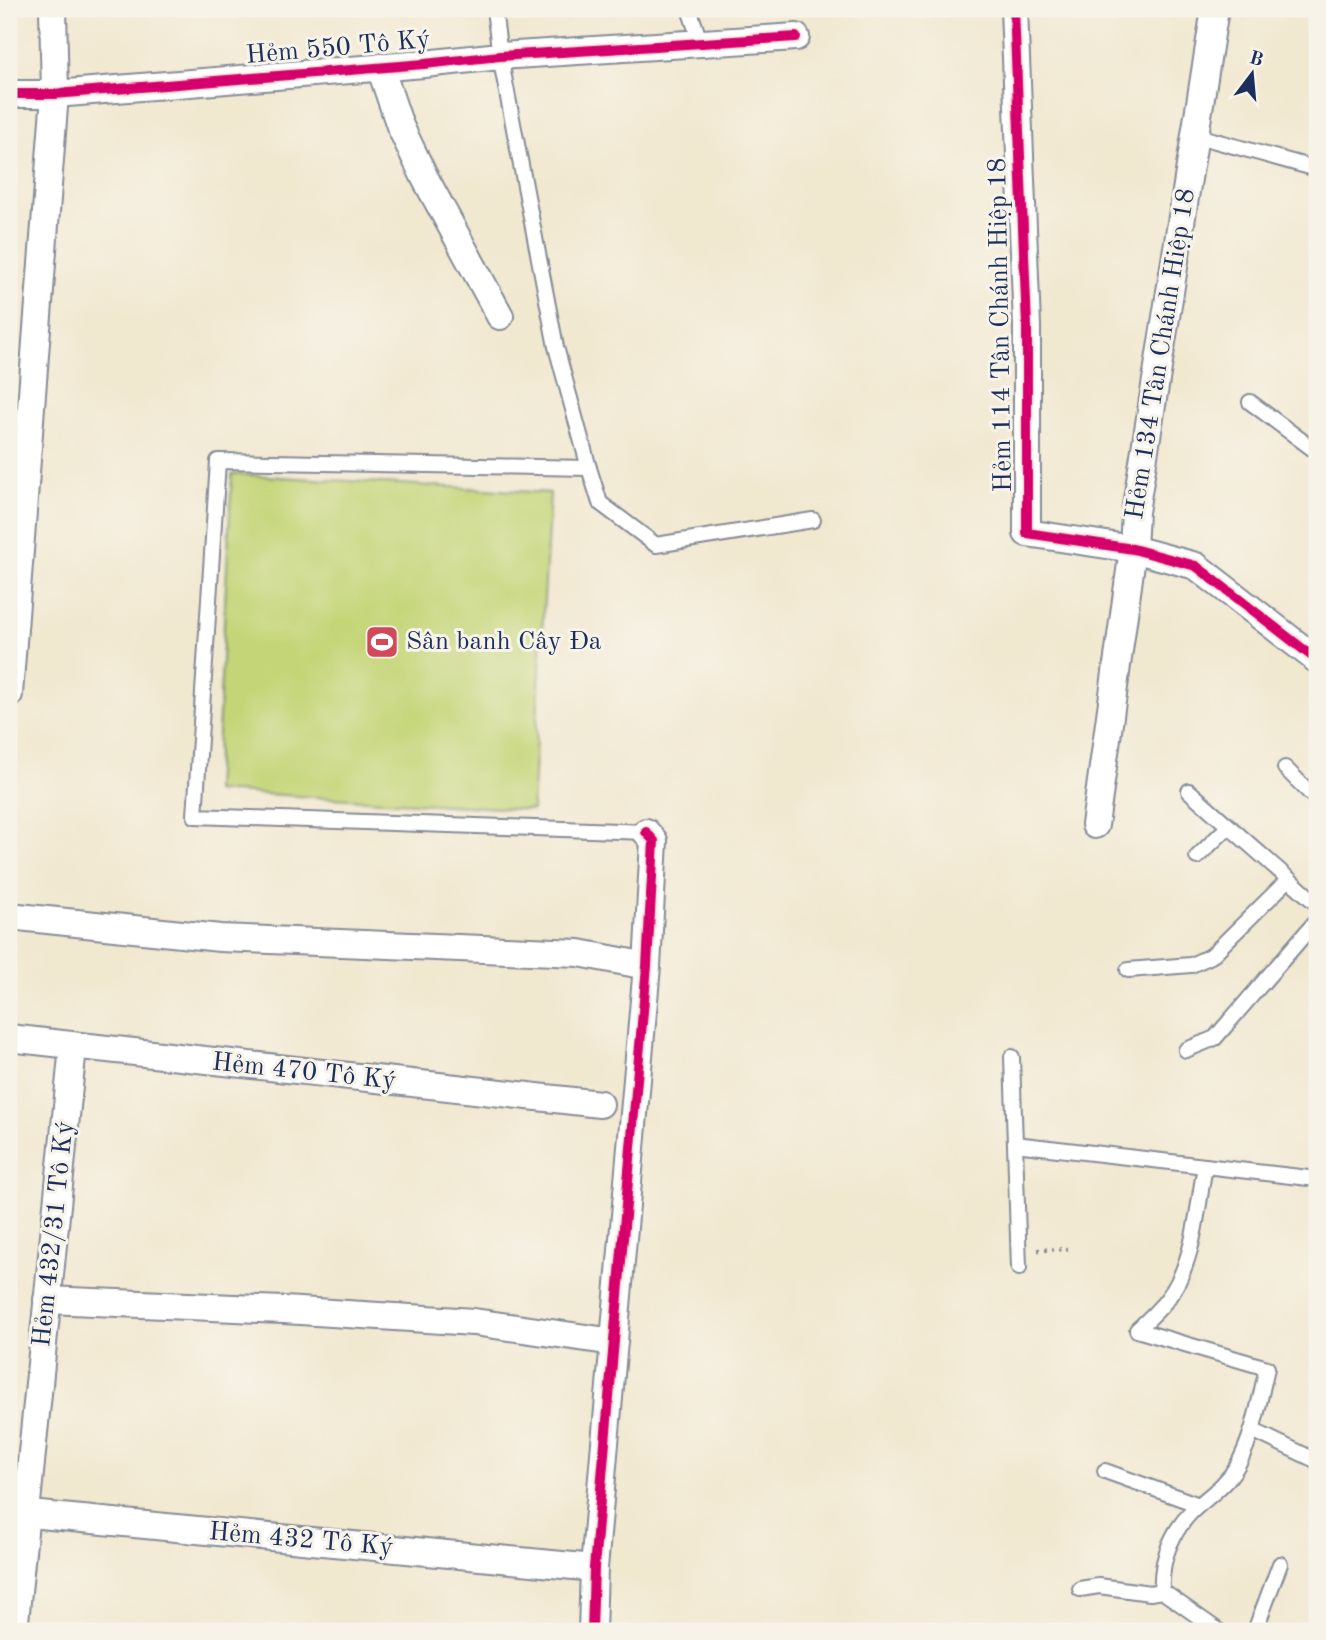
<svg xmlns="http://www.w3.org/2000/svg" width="1326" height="1640" viewBox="0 0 1326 1640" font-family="'Old Standard TT',serif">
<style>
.green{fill:#c4d577;stroke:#70826a;stroke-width:2}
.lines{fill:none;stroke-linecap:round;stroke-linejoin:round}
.service-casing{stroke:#868c97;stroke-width:18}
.minor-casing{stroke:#868c97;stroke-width:30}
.path{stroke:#868c97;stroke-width:4.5;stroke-dasharray:2 5;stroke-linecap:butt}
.service{stroke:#fff;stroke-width:14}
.minor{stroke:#fff;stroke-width:26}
.cycleway-casing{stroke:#f7f3e8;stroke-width:15}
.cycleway{stroke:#d6006c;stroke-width:10}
.labels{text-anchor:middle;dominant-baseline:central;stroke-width:6;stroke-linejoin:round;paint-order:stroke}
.street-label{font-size:26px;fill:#1b2f5e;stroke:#f7f3e8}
.poi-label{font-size:26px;fill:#1b2f5e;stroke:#f7f3e8;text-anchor:start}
</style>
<rect width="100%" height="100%" fill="#f7f3e8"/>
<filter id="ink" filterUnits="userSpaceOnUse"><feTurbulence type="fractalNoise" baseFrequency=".0143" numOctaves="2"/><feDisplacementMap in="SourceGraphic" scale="14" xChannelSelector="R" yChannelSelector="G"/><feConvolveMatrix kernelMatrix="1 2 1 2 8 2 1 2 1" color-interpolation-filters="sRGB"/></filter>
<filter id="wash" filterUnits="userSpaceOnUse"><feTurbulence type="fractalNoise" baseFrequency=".00686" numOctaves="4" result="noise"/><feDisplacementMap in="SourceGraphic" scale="28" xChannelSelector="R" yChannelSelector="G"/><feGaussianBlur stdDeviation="1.57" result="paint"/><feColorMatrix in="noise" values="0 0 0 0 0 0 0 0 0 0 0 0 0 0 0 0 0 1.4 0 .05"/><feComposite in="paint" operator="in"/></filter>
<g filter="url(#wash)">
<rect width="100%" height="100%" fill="#f1e8d0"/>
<!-- green -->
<polygon class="green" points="232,474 550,493 532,810 215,791"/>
</g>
<g filter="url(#ink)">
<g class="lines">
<defs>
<g id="service">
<polyline points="494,9 500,56 556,347 589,468 600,503 656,545 813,520"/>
<polyline points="689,9 701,44"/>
<polyline points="1194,135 1317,169"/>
<polyline points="1250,402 1317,452"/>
<polyline points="589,468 218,461 195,816 646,832"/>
<polyline points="1285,768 1317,800"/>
<polyline points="1189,791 1317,904"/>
<polyline points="1197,857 1229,826"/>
<polyline points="1128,970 1191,965 1211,956 1289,879"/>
<polyline points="1186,1050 1215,1038 1317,920"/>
<polyline points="1012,1057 1015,1144"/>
<polyline points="1205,1166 1317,1179"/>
<path d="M1019,1268L1015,1144L1205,1166C1197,1208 1195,1262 1168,1298C1159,1310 1148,1320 1137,1330L1267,1368C1259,1401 1254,1436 1237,1466C1227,1483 1213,1493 1199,1505C1173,1527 1160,1558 1162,1591"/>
<polyline points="1252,1430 1317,1461"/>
<polyline points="1105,1471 1199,1505"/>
<polyline points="1080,1589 1099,1586 1150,1593 1162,1591 1219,1631"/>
<polyline points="1255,1631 1280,1564"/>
</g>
<g id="minor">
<polyline points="1014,9 1027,326 1027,533 1133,549 1196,566 1317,660"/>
<polyline points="380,67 400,126 425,178 500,316"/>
<polyline points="9,94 55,94 424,64 500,56 796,37"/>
<polyline points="9,694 55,94 53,9"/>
<polyline points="1095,825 1133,549 1135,512 1215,9"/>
<polyline points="9,916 220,938 579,953 647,966"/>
<polyline points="9,1038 600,1104"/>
<polyline points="47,1300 284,1310 474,1322 614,1342"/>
<polyline points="9,1512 594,1568"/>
<polyline points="14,1631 73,1047"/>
<polyline points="592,1631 594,1568 647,966 654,841 646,832"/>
</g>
</defs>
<!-- service casing -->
<use href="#service" class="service-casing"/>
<!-- minor casing -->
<use href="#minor" class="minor-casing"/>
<!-- path -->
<polyline class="path" points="1038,1250 1071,1249"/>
<!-- service -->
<use href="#service" class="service"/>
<!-- minor -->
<use href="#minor" class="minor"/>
<defs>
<g id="cycleway">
<polyline points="1014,9 1027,326 1027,533 1133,549 1196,566 1317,660"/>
<polyline points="9,94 55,94 424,64 500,56 796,37"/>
<polyline points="592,1631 594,1568 647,966 654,841 646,832"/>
</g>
</defs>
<!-- cycleway casing -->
<use href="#cycleway" class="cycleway-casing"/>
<!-- cycleway -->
<use href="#cycleway" class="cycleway"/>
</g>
</g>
<!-- icons -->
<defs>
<symbol id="stadium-square" viewBox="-11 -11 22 22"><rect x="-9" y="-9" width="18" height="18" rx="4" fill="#d1495b" stroke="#f7f3e8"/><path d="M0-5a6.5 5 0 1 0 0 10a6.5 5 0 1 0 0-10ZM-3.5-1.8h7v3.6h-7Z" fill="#fff"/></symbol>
</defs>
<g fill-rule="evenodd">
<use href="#stadium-square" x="363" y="623" width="38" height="38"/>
</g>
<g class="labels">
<!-- street labels -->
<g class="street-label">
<text transform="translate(338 48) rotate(-5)">Hẻm 550 Tô Ký</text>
<text transform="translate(1001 325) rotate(-91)">Hẻm 114 Tân Chánh Hiệp 18</text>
<text transform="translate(1161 354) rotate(-81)">Hẻm 134 Tân Chánh Hiệp 18</text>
<text transform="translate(304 1072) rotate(6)">Hẻm 470 Tô Ký</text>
<text transform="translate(54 1234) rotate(-84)">Hẻm 432/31 Tô Ký</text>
<text transform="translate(301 1540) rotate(5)">Hẻm 432 Tô Ký</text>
</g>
<!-- poi labels -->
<g class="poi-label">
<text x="406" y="642">Sân banh Cây Đa</text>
</g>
</g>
<!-- margin -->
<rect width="1326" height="1640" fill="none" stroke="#f7f3e8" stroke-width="35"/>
<!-- north arrow -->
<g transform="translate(1252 74) rotate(16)" stroke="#f7f3e8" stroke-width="5" paint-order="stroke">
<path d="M0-5L12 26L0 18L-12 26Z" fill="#1b2f5e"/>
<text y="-10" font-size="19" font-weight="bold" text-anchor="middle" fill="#1b2f5e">B</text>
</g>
</svg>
